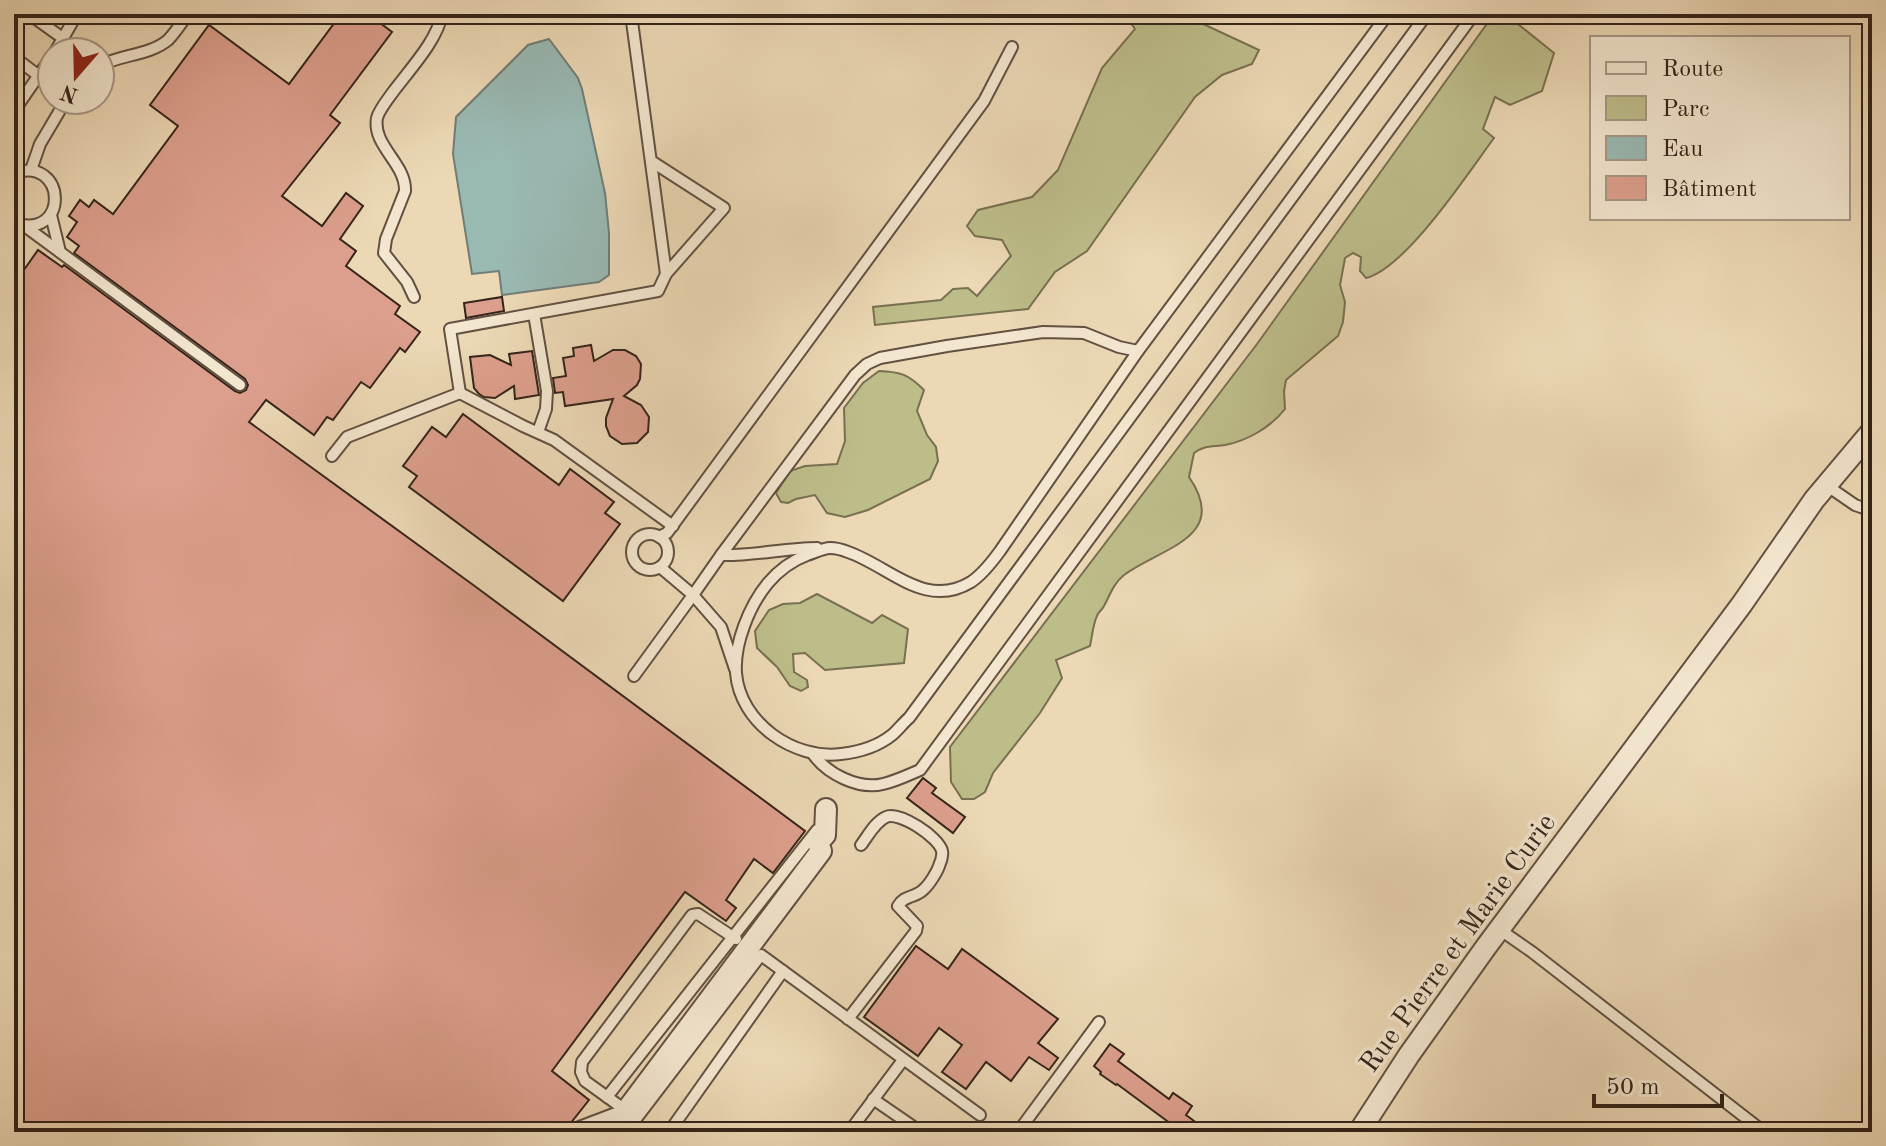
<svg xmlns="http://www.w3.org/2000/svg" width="1886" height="1146" viewBox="0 0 1886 1146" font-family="'Old Standard TT',serif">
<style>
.green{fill:#bdbd8a;stroke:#787052;stroke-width:2}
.water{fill:#99b9b3;stroke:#717d76;stroke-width:2}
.building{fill:#dd9f8d;stroke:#34241a;stroke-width:2}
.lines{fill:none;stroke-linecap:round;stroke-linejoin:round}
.lane-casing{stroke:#625141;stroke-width:14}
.street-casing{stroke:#625141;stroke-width:24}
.lane{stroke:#f3e6cf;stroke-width:10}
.street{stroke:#f3e6cf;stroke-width:20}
.labels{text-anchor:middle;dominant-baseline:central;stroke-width:7;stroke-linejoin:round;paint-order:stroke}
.street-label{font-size:28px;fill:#34241a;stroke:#f3e6cf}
</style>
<rect width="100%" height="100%" fill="#ecd8b5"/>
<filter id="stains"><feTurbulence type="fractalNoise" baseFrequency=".0025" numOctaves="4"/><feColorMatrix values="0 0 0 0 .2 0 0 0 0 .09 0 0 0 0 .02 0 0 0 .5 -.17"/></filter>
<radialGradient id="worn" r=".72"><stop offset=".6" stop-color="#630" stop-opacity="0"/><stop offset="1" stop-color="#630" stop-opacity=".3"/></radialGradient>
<!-- green -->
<g class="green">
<polygon points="1124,14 1197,14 1203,24 1259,50 1252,64 1222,75 1195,97 1087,251 1055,272 1028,309 875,325 873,307 941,300 953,289 968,288 977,296 1011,256 1002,240 975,236 967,226 978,210 1032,197 1058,170 1102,68 1135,29"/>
<path d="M1494,14H1516L1513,20L1554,53L1542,91L1510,105L1495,97L1483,129L1494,138C1468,173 1406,268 1366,278L1360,271L1361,257L1353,253L1345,258L1340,285L1345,302L1343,322L1338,336L1286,380L1284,391L1285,409C1271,427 1247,441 1225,445C1212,447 1205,445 1194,453L1189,477C1231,538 1160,548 1124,575C1113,584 1110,595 1104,606C1102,610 1098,612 1097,616C1093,624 1092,637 1090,646L1056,660L1062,678L1040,713L993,773L985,792L974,799H962L951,782L950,747L1257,344Z"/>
<path d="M879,371C901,372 908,374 924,390L917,411L927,435L936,447L938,461L930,479L868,510L845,517L827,513L815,495L796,499L788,503L781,502L776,493L790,471L805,466L837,464L845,441L844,408L863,383Z"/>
<polygon points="817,594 872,623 882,615 908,629 904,663 825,670 805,653 793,654 794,672 807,680 808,687 801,691 790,686 777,667 757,648 755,631 769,610 783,604 800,603"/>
</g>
<!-- water -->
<polygon class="water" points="549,39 578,78 582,89 605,193 609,233 609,275 599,282 502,295 499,271 472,274 453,154 456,117 528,45"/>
<!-- building -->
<g class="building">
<polygon points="341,14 368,14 392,32 330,115 340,123 282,196 322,226 346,193 363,206 340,239 356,251 346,266 400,306 395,314 420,332 405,352 400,348 370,388 361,382 333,420 327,417 314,435 266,400 249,422 476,587 805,831 773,873 754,859 726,900 736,908 726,921 685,892 552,1071 589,1100 570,1124 566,1132 372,1132 361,1124 355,1132 14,1132 14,284 38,250 62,267 64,265 235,391 240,393 246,390 248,385 245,379 74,253 79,246 67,237 77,222 69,216 80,200 89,207 94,200 113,214 178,126 150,105 209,25 289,84"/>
<polygon points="502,297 504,311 466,318 464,303"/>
<polygon points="591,345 594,361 613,350 625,350 636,356 641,364 640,379 637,385 624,396 641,405 649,417 648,432 637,443 622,444 610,436 606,426 606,418 613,399 565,406 563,392 555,393 553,378 566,376 563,358 574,356 573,348"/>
<polygon points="532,351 539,395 515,399 514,386 495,398 484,397 479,394 474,388 470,357 490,355 511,365 509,354"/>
<polygon points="463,414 559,485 570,469 614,502 605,513 620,524 563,601 409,487 417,476 403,466 432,427 446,437"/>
<polygon points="923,778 936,788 932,793 965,817 953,833 907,798"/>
<polygon points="916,946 948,969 962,949 1058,1019 1038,1043 1058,1058 1049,1070 1029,1057 1011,1081 986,1062 966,1089 942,1072 962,1045 939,1028 918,1056 864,1017"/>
<polygon points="1110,1044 1124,1054 1118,1061 1169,1099 1173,1093 1192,1106 1186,1115 1209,1132 1182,1132 1117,1084 1116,1085 1100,1074 1101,1072 1094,1066"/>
</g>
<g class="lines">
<defs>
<g id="lane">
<polyline points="29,14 64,39"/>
<polyline points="631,14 666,274 724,208 651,161"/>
<polyline points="1271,14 1290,17 1310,14"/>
<path d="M1388,14L1138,351L1000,551C992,562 983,574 971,582C925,610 889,566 848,552C843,550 836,548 830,548C823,548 814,553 807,555C791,561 779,570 768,583C749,606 734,644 736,673C740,723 794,760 841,754C859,752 877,747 892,735C898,730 903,723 909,718L1427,14"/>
<polyline points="55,52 77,14"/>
<polyline points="14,57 39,76"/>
<path d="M100,66C120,54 149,56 168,40C175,33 182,22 188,14"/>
<polyline points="14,111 52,56"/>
<polyline points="31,170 40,144 66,100"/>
<path d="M14,173C67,155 70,241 14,223"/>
<polyline points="51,215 60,252"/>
<polyline points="26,227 240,385"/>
<path d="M414,297L407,282L384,253L386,239L405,191C406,163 372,146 377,118C379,110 388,99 393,92C410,69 437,41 442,14"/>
<polyline points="534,314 547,391 546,409 538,432"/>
<polyline points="460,393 523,426 554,440 673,526"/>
<polyline points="332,456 347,437 460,393 450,329 658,291 666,274"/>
<polyline points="1826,485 1855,505 1872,511"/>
<circle cx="650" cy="552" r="18"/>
<polyline points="659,537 667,533 984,101 1012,47"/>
<polyline points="721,555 855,375 867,364 880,358 947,346 1043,332 1084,333 1119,347 1138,351"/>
<path d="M735,669L721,627L693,595L721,555C754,556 785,548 817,548"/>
<polyline points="634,676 693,595 660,567"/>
<path d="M813,754C827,774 859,790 883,784C896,781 908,775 920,770L1474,14"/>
<polyline points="1499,929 1532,952 1764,1132"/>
<path d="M848,1019L916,931L917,926L898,906C904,895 915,898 923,890C929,885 938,871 940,863C941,862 943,853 942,851C939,837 899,811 886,817C875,822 868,836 861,845"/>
<polyline points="607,1097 817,830"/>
<polyline points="873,1099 921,1132"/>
<polyline points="628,1112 585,1081 581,1072 582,1062 692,915 698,914 736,939"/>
<polyline points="626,1132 761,955 980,1115"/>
<polyline points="669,1132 783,971"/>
<polyline points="849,1132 903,1060"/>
<polyline points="1018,1132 1099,1022"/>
</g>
<g id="street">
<polyline points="580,1132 622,1116 626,1111 821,851 818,842 825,835 826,809"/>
<polyline points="1359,1132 1409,1055 1486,947 1742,604 1814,500 1872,431"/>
</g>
</defs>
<!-- lane casing -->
<use href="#lane" class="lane-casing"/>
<!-- street casing -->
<use href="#street" class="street-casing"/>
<!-- lane -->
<use href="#lane" class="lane"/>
<!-- street -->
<use href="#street" class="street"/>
</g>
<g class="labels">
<!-- street labels -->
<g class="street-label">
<text transform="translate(1459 944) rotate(-54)">Rue Pierre et Marie Curie</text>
</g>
</g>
<!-- margin -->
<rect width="1886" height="1146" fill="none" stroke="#ecd8b5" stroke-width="48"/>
<rect x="16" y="16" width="1854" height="1114" fill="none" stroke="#34241a" stroke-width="4"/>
<rect x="24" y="24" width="1838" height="1098" fill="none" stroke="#34241a" stroke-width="2"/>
<!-- legend -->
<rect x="1590" y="36" width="260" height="184" fill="#f3e6cf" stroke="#a79887" stroke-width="2"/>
<rect x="1606" y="62" width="40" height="12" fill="#f3e6cf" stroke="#a79887" stroke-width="2"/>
<text x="1662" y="76" font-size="24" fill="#34241a">Route</text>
<rect x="1606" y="96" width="40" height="24" fill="#bdbd8a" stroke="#a79887" stroke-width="2"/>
<text x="1662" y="116" font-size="24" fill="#34241a">Parc</text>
<rect x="1606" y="136" width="40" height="24" fill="#99b9b3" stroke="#a79887" stroke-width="2"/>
<text x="1662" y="156" font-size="24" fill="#34241a">Eau</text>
<rect x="1606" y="176" width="40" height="24" fill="#dd9f8d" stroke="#a79887" stroke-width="2"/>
<text x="1662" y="196" font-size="24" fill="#34241a">Bâtiment</text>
<!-- north arrow -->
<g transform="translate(76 76) rotate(200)"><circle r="38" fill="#f3e6cf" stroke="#a79887" stroke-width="2"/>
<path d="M0-6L14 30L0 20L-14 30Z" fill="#8f2418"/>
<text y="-12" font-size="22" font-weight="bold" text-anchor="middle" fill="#34241a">N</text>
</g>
<!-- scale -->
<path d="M1594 1094v12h128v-12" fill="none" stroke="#34241a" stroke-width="4"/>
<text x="1606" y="1094" font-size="24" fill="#34241a" stroke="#f3e6cf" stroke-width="6" paint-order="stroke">50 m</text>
<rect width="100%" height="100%" filter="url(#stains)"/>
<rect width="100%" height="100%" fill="url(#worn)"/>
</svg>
